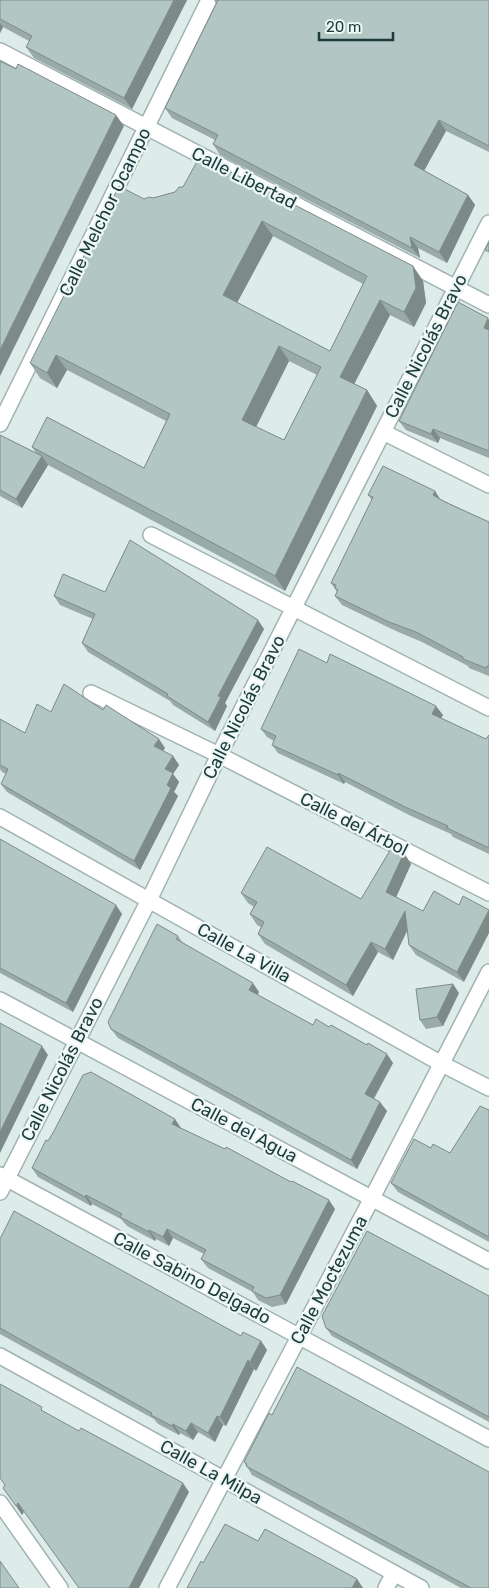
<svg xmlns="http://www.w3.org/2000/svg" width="489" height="1588" viewBox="0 0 489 1588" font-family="Rubik,sans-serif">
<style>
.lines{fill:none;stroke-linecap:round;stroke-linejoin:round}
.minor-casing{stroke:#a0b3b2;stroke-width:18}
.minor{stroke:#fff;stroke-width:15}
.wall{fill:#99aaa8;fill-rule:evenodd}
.shaded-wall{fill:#7d8b88}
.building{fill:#b2c6c3;stroke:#7d8b88;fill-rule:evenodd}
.labels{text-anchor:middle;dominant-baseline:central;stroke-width:4.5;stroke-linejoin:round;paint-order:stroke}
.street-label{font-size:18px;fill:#1d3b3c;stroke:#edf7f5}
</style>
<rect width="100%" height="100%" fill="#ddebe9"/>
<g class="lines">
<defs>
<g id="minor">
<polyline points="0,51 489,305"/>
<polyline points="0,424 209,0"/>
<polyline points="383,432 489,485"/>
<polyline points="151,535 489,708"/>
<polyline points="91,693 219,755 489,893"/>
<polyline points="0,817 442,1064 489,1088"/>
<polyline points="0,1000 489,1261"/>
<polyline points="0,1175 489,1439"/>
<polyline points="0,1192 149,900 219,755 489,223"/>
<polyline points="0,1356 421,1588"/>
<polyline points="0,1503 60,1588"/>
<polyline points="167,1588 372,1198 489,972"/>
<polyline points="386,1588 394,1573"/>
</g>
</defs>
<!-- minor casing -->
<use href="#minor" class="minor-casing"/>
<!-- minor -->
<use href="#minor" class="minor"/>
</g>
<!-- wall -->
<g class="wall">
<polygon points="0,0 187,0 132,109 34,58 26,47 29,41 3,27 0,33"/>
<polygon points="214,0 489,0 489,152 446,131 424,171 468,195 475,205 447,263 418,248 420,258 220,155 213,144 215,140 172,118 165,108 216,4"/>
<path d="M175,192L413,266L423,281L426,303L414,327L390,315L354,384L367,390L377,406L285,591L48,465L22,508L0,496V435L36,453L32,447L144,468L166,421L67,370L57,388L40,378L30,363L144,199L153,198ZM273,236L363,284L330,351L237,303ZM289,361L317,375L284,440L256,427Z"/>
<polygon points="489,320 489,458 440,438 438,443 406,430 399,421"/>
<polygon points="435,491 440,499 489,522 489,676 469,668 468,666 422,642 396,631 342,605 335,596 337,592 331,583 372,500 368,495"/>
<polygon points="105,592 264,629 225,703 227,706 215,731 173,705 170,701 88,652 82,643 93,619 60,605 54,596"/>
<polygon points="327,663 443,715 441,718 486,739 489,735 489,854 453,837 451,834 411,816 345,782 344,784 278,753 272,745 274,741 267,737 261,729"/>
<polygon points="103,710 165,748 163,751 173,756 179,765 173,774 179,782 174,792 178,796 140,870 7,792 1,784 6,774 2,772 0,769 0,719 25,733 51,712"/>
<polygon points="0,839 122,914 73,1012 0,973"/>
<polygon points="404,853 411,864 396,897 423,911 464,982 416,955 409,945 407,930 393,960 378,952 353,996 265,944 258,934 261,927 257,925 250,914 254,907 248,903 241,893 361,899"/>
<polygon points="178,936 182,942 259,992 257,995 313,1025 393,1063 374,1099 387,1111 357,1169 118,1038 111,1029"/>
<polygon points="459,993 443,1026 426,1029 420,1020"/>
<polygon points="489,1110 489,1242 398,1192 391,1183 431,1148 450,1153"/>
<polygon points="181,1128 335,1209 286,1304 272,1307 258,1300 253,1292 208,1268 201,1259 204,1254 173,1238 169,1246 156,1239 155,1241 127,1226 121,1219 92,1204 91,1206 38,1177 32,1168 48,1141"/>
<polygon points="0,1239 241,1336 261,1341 267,1350 256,1371 254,1369 226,1426 223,1425 215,1442 198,1432 193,1440 180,1433 179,1435 158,1424 154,1419 0,1334"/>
<polygon points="489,1296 489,1422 332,1336 326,1328"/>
<polygon points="244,1462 489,1588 461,1588 252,1475"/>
</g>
<!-- shaded-wall -->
<g class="shaded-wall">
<polygon points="174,0 187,0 132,109 124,98"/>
<polygon points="0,23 3,27 0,33"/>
<polygon points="116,115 124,126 0,376 0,350"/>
<polygon points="439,120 446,131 421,176 414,165"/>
<polygon points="468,195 475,205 447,263 439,252"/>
<polygon points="262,221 273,236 233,310 223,295"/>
<polygon points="410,237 418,248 420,258 412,248"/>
<polygon points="413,266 423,281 426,303 414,327 404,312"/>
<polygon points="380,300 390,315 350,392 340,377"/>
<polygon points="488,318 489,320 489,335 484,328"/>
<polygon points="279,346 289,361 252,435 242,420"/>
<polygon points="56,355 67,370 57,388 47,373"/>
<polygon points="367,390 377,406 285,591 275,576"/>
<polygon points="433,429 440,438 438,443 431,434"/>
<polygon points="42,456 48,465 22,508 16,499"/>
<polygon points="435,491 441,501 433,495"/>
<polygon points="258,620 264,629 225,703 227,706 215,731 208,722 218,696"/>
<polygon points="436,706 443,715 438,723 432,714"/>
<polygon points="159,739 165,748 160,755 154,746"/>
<polygon points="173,756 179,765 173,774 179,782 174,792 178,796 140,870 134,861 165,769"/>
<polygon points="338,773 345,782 344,784 338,775"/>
<polygon points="404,853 411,864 394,902 386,892"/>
<polygon points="116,905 122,914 73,1012 66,1003"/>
<polygon points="489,910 489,933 464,982 457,972"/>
<polygon points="405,911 412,921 393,960 385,949"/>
<polygon points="371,942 378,952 353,996 346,985"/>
<polygon points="253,983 259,992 255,999 249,990"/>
<polygon points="453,984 459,993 443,1026 437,1017"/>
<polygon points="42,1046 48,1055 0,1153 0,1132"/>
<polygon points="387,1054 393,1063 371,1103 365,1094"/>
<polygon points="380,1102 387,1111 357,1169 351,1160"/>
<polygon points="175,1119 181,1128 179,1133 172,1124"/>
<polygon points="86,1195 92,1204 91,1206 85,1197"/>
<polygon points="329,1200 335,1209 286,1304 280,1295"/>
<polygon points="167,1229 173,1238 169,1246 163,1237"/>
<polygon points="149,1230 156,1239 155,1241 149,1232"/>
<polygon points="261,1341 267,1350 256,1371 250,1362"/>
<polygon points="248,1360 254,1369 226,1426 220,1417"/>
<polygon points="217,1416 223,1425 215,1442 208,1433"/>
<polygon points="191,1423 198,1432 193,1440 186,1431"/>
<polygon points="173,1424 180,1433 179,1435 172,1426"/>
<polygon points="183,1483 189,1492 139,1588 129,1588"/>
<polygon points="18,1503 24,1512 22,1515 16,1506"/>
<polygon points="357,1579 363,1588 352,1588"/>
</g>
<!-- building -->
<g class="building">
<polygon points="0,0 174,0 124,98 26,47 32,36 0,19"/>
<polygon points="218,0 489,0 489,146 439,120 414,165 468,195 439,252 410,237 412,248 213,144 218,135 165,108"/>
<polygon points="0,61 16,69 18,64 116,115 0,350"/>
<path d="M200,156L413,266L416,288L404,312L380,300L340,377L367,390L275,576L32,447L47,417L144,468L170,414L56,355L47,373L30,363L119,186L144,199L149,197L153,198L175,192L179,187H183ZM262,221L367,276L330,351L223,295ZM279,346L321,367L284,440L242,420Z"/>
<polygon points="489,242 489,252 485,250"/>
<polygon points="458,302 488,318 484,328 489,330 489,451 433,429 431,434 399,421"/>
<polygon points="0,435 42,456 16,499 0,490"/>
<polygon points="383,466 435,491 433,495 445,502 489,522 489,666 487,666 486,668 463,659 463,657 416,632 389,622 335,596 338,590 335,588 336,585 331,583 373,497 368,495"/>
<polygon points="130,540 258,620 218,696 221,697 208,722 167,696 168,694 82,643 95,614 54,596 63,574 105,592"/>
<polygon points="299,649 327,663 330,654 436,706 432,714 486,739 489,735 489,848 447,828 448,826 405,807 338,773 338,775 272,745 276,736 261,729"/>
<polygon points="64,684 103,710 106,705 159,739 154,746 173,756 165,769 173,773 167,785 171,788 134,861 1,784 8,769 0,765 0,719 25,733 37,704 51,712"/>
<polygon points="0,839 116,905 66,1003 0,968"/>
<polygon points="267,847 361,899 392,847 404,853 386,892 423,911 434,891 459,905 463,896 489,910 457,972 409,945 405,911 385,949 371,942 346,985 258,934 264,922 250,914 257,902 241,893"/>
<polygon points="157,924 178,936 176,939 253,983 249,990 313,1025 316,1019 329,1027 331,1025 367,1045 368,1043 387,1054 365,1094 380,1102 351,1160 111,1029 108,1022"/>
<polygon points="453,984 437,1017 420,1020 416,989"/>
<polygon points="0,1023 42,1046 0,1132"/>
<polygon points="91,1072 175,1119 172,1124 225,1149 226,1147 291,1182 292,1181 329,1200 280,1295 266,1298 252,1291 254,1287 201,1259 206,1250 167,1229 163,1237 149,1230 149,1232 120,1217 122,1214 86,1195 85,1197 32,1168 46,1140 48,1141 54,1131 83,1075"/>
<polygon points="480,1106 489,1110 489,1237 391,1183 414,1139 431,1148 433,1144 450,1153"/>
<polygon points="14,1211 241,1336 243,1332 261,1341 250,1362 248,1360 220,1417 217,1416 208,1433 191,1423 186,1431 173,1424 172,1426 151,1415 152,1413 0,1328 0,1239"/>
<polygon points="367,1231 489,1296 489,1417 326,1328 322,1316"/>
<polygon points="297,1367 489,1472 489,1588 471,1588 246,1466 247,1464 244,1462 269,1413 272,1415"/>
<polygon points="0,1384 42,1407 41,1410 79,1431 81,1428 183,1483 129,1588 79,1588 18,1503 16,1506 3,1488 5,1485 0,1478"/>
<polygon points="225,1524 258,1541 265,1529 357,1579 352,1588 187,1588 201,1561 203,1563"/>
<polygon points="0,1561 19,1588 0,1588"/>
</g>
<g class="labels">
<!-- street labels -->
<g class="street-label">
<text transform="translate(244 178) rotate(27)">Calle Libertad</text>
<text transform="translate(105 212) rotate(-64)">Calle Melchor Ocampo</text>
<text transform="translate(426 346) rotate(-63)">Calle Nicolás Bravo</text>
<text transform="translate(244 707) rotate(-63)">Calle Nicolás Bravo</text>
<text transform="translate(354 824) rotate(27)">Calle del Árbol</text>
<text transform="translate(244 953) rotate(29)">Calle La Villa</text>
<text transform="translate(62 1069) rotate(-63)">Calle Nicolás Bravo</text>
<text transform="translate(244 1130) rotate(28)">Calle del Agua</text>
<text transform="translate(192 1278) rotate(28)">Calle Sabino Delgado</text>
<text transform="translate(329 1280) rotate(-62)">Calle Moctezuma</text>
<text transform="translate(211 1472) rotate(29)">Calle La Milpa</text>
</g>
</g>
<!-- scale -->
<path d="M319 32v8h74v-8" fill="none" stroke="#1d3b3c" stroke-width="2.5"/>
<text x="326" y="32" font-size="15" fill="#1d3b3c" stroke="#edf7f5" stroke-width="4" paint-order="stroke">20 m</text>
</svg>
